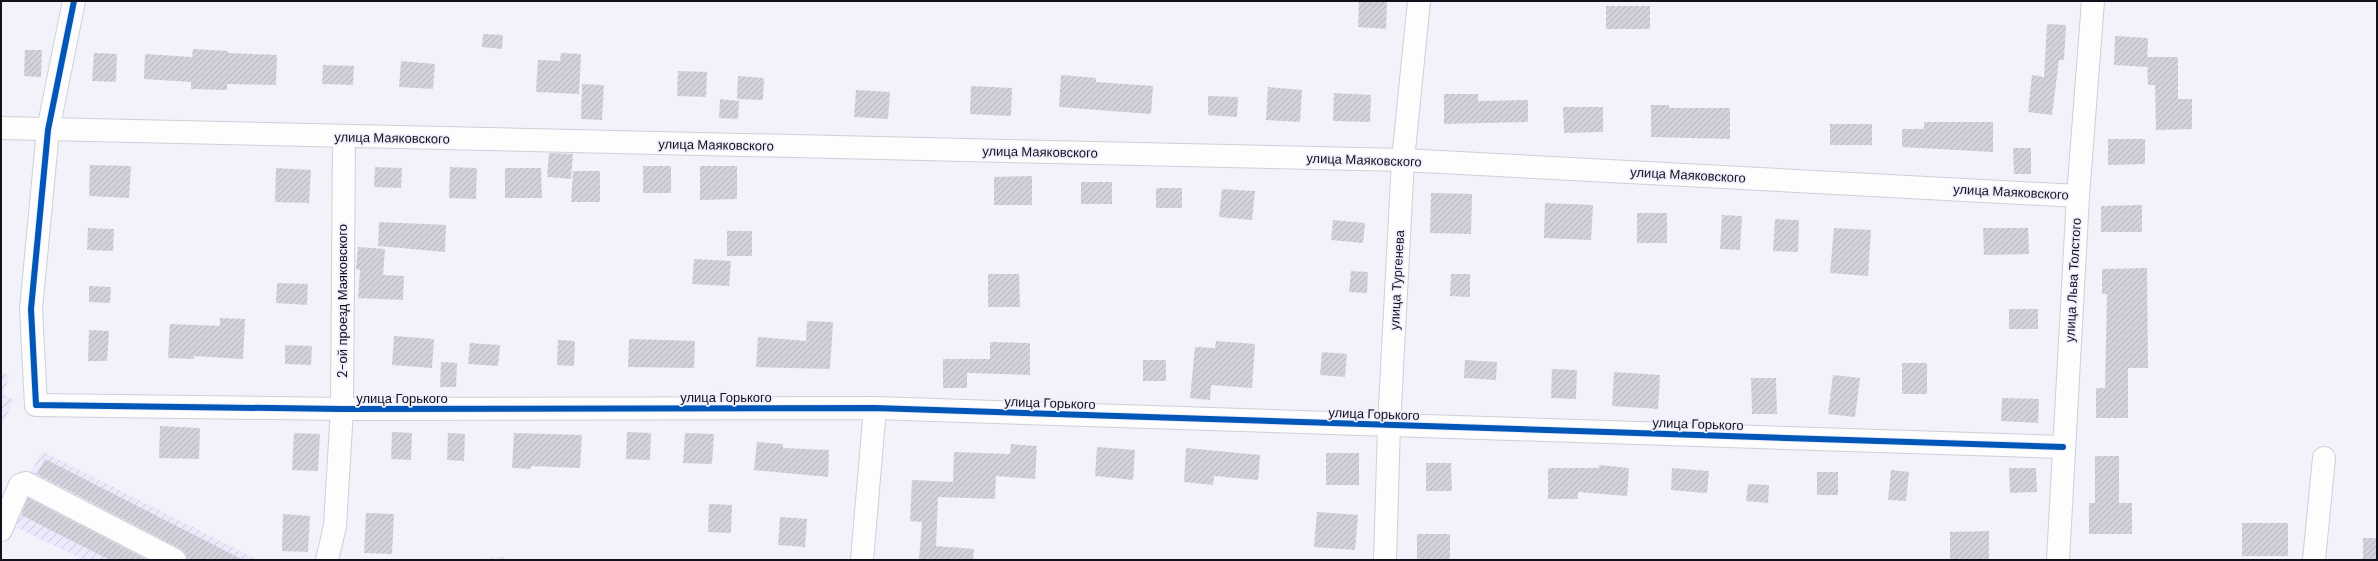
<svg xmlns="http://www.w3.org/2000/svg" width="2378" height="561" viewBox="0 0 2378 561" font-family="'DM Sans',sans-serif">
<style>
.industrial{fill:url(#industrial-furrows)}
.building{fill:url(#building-hatch)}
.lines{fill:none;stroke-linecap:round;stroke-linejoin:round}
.minor-casing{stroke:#cfcfd9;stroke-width:24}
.minor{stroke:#fdfdfe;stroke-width:22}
.cycleway-casing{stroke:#efeffd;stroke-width:8}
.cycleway{stroke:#0057b8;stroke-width:6}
.labels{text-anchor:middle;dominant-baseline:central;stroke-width:3.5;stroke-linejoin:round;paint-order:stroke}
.street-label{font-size:13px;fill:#11111d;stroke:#efeffd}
</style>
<defs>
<pattern id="industrial-furrows" width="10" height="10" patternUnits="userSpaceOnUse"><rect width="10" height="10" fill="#eaeafc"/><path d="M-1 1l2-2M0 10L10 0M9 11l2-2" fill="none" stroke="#c8c8d8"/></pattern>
<pattern id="building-hatch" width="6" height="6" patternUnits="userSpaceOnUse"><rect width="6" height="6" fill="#d2d2dc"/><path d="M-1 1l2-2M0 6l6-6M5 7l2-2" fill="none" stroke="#b3b3bc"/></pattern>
</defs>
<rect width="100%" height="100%" fill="#f2f2fa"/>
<!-- industrial -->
<g class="industrial">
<polygon points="1,372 10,375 3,394 14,400 1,427"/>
<polygon points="42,451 258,560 84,560 5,522"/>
<polygon points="501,556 510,560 480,560"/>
</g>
<!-- building -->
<g class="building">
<polygon points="1359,1 1387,1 1386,29 1358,27"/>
<rect x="1606" y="6" width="44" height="23"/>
<polygon points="2047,24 2066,25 2064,60 2059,60 2052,115 2028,112 2032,75 2044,77"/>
<polygon points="483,34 503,35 502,49 482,47"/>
<polygon points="2115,36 2148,38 2147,67 2114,65"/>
<polygon points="193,49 228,51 228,53 277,55 276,85 227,84 227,90 191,89 191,82 144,79 145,54 192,57"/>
<polygon points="25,50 42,50 41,77 24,76"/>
<polygon points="94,53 117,54 116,82 92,81"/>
<polygon points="561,53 581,54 579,94 536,92 538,60 560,61"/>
<polygon points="2147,57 2178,57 2178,99 2192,99 2192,129 2156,130 2155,85 2148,85"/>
<polygon points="401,61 435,64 433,89 399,87"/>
<polygon points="323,65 354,66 353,85 322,84"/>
<polygon points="678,71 707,72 706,97 677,96"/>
<polygon points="1061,75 1096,78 1096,82 1153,86 1151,114 1059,107"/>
<polygon points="738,76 764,78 763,100 737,99"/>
<polygon points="582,84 604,85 602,120 581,119"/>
<polygon points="971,86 1012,88 1011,116 970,114"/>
<polygon points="1268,87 1302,90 1300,122 1266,120"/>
<polygon points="856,90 890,92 888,119 854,117"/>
<polygon points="1334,93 1371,95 1370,122 1333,121"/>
<polygon points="1444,94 1478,94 1478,101 1528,100 1528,122 1444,124"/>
<polygon points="1208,96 1238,97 1237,117 1208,115"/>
<polygon points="720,99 739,101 738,119 719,118"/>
<polygon points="1651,105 1669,105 1669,108 1730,108 1730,139 1651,137"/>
<polygon points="1563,107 1603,107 1603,132 1564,133"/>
<polygon points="1924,122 1993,122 1993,152 1902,147 1902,129 1924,129"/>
<rect x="1830" y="124" width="42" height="21"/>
<polygon points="2108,139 2145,139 2145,164 2108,165"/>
<polygon points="2013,148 2031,148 2031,174 2014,174"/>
<polygon points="549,153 573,154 571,179 547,177"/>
<polygon points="90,165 131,166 129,198 89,196"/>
<rect x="643" y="166" width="28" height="27"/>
<polygon points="700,166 737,166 737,199 700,200"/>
<polygon points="375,167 402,168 401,188 374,187"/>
<polygon points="450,167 477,168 476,199 449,198"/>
<polygon points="276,168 311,170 309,203 275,202"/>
<polygon points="505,168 541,168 542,198 505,198"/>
<polygon points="573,171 600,171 600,202 571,202"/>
<polygon points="1032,176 1032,205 994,205 994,177"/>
<rect x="1081" y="182" width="31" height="22"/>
<rect x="1156" y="188" width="26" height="20"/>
<polygon points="1222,189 1255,191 1252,220 1219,217"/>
<polygon points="1431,193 1472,194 1471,234 1430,233"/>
<polygon points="1545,203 1593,205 1591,240 1544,238"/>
<polygon points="2142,205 2142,232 2101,232 2101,206"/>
<rect x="1637" y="213" width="30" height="30"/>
<polygon points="1722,215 1742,216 1740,250 1720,249"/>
<polygon points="1775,219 1799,220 1798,252 1773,251"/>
<polygon points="1333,220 1365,223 1363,243 1331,240"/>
<polygon points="379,222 446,225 445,252 378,246"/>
<polygon points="88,228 114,229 113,251 87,250"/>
<polygon points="1834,228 1871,230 1868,276 1830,273"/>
<polygon points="1983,228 2028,228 2029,254 1984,255"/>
<rect x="727" y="231" width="25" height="25"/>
<polygon points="358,247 385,249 383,275 404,276 403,300 358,298 360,270 356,269"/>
<polygon points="694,259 731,261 729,286 692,284"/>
<polygon points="2147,268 2148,368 2128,368 2128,418 2096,418 2096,388 2105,388 2107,294 2102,294 2102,269"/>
<polygon points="1351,271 1368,272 1367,293 1349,292"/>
<polygon points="988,274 1019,274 1020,307 988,307"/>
<polygon points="1451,274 1470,274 1470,297 1450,296"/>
<polygon points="277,283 308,284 307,305 276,303"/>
<polygon points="89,286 111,287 110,303 89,302"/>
<rect x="2009" y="309" width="29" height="20"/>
<polygon points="220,318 245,319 243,359 194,356 194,359 168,358 170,324 220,326"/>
<polygon points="807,321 833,322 830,369 756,367 758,337 806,341"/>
<polygon points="89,330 109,331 107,361 88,361"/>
<polygon points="394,336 434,339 432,368 392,365"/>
<polygon points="629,339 695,341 694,368 628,367"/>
<polygon points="558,340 575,341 574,366 557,365"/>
<polygon points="1216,341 1255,344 1252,388 1211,385 1210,400 1190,398 1195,347 1215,348"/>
<polygon points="990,342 1030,343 1030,375 967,373 967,388 943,388 943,359 990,359"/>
<polygon points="470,343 500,345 498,366 468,364"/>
<polygon points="285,345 312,346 311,365 285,364"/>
<polygon points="1322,352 1347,354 1345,377 1320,375"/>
<rect x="1143" y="360" width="23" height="21"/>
<polygon points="1465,360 1497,362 1496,380 1464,378"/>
<polygon points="441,362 457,363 456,387 440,387"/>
<rect x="1902" y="363" width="25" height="31"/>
<polygon points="1552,369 1577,370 1576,399 1551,398"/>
<polygon points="1614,372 1660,375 1658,409 1612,406"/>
<polygon points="1833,375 1860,378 1855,417 1828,414"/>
<polygon points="1751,378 1776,378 1777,414 1752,414"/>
<polygon points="2002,398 2039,399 2038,423 2001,421"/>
<polygon points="160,426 200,428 199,459 159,458"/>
<polygon points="392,432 412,433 411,460 391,459"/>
<polygon points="627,432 651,433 650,460 626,459"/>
<polygon points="294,433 320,434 318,471 292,470"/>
<polygon points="448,433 465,434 464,461 447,460"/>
<polygon points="514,433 582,435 580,468 531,466 531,469 512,468"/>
<polygon points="685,433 714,434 712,464 683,463"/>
<polygon points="757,442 783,444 783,448 829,450 828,477 754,470"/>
<polygon points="1011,444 1037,446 1035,479 996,476 995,499 938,497 936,546 974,549 973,560 919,560 922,522 910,521 912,480 953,482 954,452 1010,454"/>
<polygon points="1097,447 1135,450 1133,480 1095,476"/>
<polygon points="1186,448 1260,455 1258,480 1214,476 1213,485 1184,482"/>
<rect x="1326" y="453" width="33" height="32"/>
<polygon points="2095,456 2119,456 2119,503 2132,503 2132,534 2089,534 2089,503 2095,503"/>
<polygon points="45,459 216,546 243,560 187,560 186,554 181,549 37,474"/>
<polygon points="1426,463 1451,463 1452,491 1426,491"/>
<polygon points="1599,465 1629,468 1627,496 1578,492 1578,499 1548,499 1548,468 1599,468"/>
<polygon points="1672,468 1709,471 1707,493 1671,490"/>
<polygon points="2009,468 2036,468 2037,492 2010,493"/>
<polygon points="1891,470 1909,472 1906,501 1888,500"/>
<rect x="1817" y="472" width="21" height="23"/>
<polygon points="1748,484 1769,485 1768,503 1746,501"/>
<polygon points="28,498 148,560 110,560 21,515"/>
<polygon points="709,504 732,505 731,533 708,532"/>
<polygon points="1317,512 1358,515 1355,550 1314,547"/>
<polygon points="366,513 394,514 392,554 364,553"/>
<polygon points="283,514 310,516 308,552 282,551"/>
<polygon points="780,517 807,519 805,547 778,545"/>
<rect x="2242" y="523" width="46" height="33"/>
<polygon points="1989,531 1989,560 1950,560 1950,532"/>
<rect x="1417" y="534" width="33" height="26"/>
<rect x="2363" y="538" width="14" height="22"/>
</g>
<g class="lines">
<defs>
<g id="minor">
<polyline points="74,1 48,130 31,309 36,405 342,409 875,408 2063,447"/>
<polyline points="1,128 1403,160 2078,196"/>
<polyline points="1,530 20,485 26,483 175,560"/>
<polyline points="327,560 335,526 342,409 344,137"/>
<polyline points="862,560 875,408"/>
<polyline points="1385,560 1389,425 1403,160 1419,1"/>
<polyline points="2058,560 2078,196 2093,1"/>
<polyline points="2314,560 2324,458"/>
</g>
</defs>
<!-- minor casing -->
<use href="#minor" class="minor-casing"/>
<!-- minor -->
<use href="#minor" class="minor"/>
<defs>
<polyline id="cycleway" points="74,1 48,130 31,309 36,405 342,409 875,408 2063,447"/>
</defs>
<!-- cycleway casing -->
<use href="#cycleway" class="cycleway-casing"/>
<!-- cycleway -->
<use href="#cycleway" class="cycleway"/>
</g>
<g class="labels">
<!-- street labels -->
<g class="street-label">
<text transform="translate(392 138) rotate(1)">улица Маяковского</text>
<text transform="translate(716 145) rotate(1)">улица Маяковского</text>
<text transform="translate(1040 152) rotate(1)">улица Маяковского</text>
<text transform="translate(1364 160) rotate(2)">улица Маяковского</text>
<text transform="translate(1688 175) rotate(3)">улица Маяковского</text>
<text transform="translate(2011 192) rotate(3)">улица Маяковского</text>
<text transform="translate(1397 280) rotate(-87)">улица Тургенева</text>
<text transform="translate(2073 280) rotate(-87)">улица Льва Толстого</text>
<text transform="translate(342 301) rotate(-90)">2-ой проезд Маяковского</text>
<text x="726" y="397">улица Горького</text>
<text x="402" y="398">улица Горького</text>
<text transform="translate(1050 403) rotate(2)">улица Горького</text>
<text transform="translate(1374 414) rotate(2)">улица Горького</text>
<text transform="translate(1698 424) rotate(2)">улица Горького</text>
</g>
</g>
<!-- border -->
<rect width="2378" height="561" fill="none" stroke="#11111d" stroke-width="4"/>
</svg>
